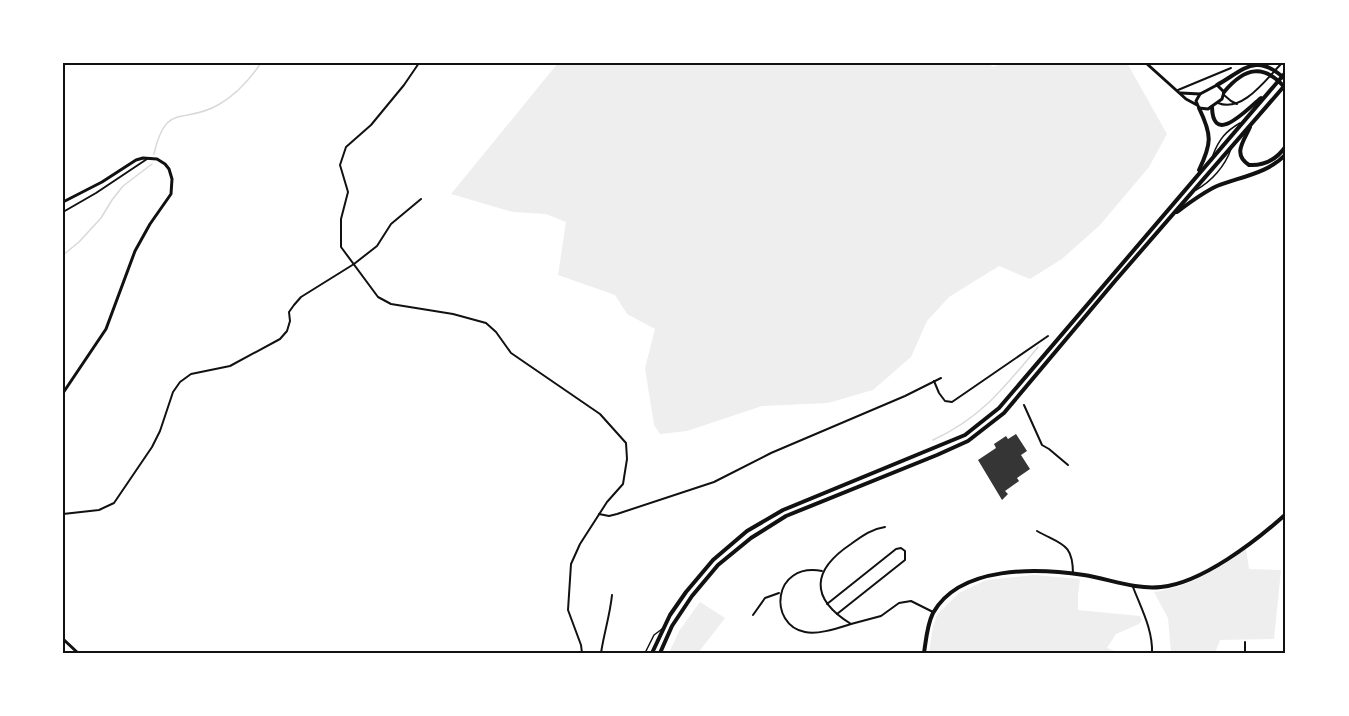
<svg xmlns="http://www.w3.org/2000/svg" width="1349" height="716" viewBox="0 0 1349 716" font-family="'Sofia Sans Condensed',sans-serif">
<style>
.green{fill:#eee}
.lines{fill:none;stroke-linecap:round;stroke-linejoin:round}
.stream{stroke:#d9d9d9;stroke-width:1.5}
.building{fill:#353535}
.service{stroke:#111;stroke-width:1.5}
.minor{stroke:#111;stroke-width:2}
.tertiary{stroke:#111;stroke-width:3}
.secondary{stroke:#111;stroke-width:3}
.primary{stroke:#111;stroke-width:4}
.trunk{stroke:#111;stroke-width:4}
.neatline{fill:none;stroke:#111;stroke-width:2}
</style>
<rect width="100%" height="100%" fill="#fff"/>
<!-- green -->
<g class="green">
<polygon points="558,63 990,63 992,67 1004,63 1127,63 1167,134 1149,167 1100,225 1062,259 1030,279 999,266 949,297 927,321 911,357 873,390 828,403 762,406 687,431 660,434 654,425 645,368 655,329 627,314 615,295 558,275 566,222 546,214 513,212 451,194"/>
<path d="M1246,549L1249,569L1281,570L1274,639L1220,640L1215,653H1171L1168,618L1154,592C1189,587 1217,570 1246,549Z"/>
<polygon points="1034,575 1080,579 1078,595 1078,610 1140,616 1142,620 1139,624 1116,634 1107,648 1119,653 929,653 933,626 937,615 959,593 986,580"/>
<polygon points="700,602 725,618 698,653 669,653 679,631"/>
</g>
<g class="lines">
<!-- stream -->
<g class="stream">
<path d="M154,154C166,101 183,125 218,105C236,95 250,79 261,63"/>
<polyline points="63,255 79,242 101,218 112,200 123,186 152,164"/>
<path d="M933,440C981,418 1005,387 1038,347"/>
</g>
</g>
<!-- building -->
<polygon class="building" points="1016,434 1027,451 1021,455 1030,469 1017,478 1019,481 1005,491 1008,494 1002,500 978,460 996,448 994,444 1006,436 1008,439"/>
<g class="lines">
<!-- service -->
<g class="service">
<path d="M1213,155C1219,139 1226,131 1240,123"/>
<path d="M1196,190C1212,181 1225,166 1231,149"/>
<polyline points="645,653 654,635 662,629"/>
</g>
<!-- minor -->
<g class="minor">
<polyline points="419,63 404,85 371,125 346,147 340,165 348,192 341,219 341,247 378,297 391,304 453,314 486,323 496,332 511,353 600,414 626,443 627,459 623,484 607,502 580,544 571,564 568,610 581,645 582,653"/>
<polyline points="1178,90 1231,68"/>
<polyline points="1224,95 1231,101 1237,104"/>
<path d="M1218,103C1243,113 1266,79 1282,63"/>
<polyline points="63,212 96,193 147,159"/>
<polyline points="934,381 939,393 945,401 952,402 1048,336"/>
<polyline points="1024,405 1042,445 1049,449 1068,465"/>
<polyline points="63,514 99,510 114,503 152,447 160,431 173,392 180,382 191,374 230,366 280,339 287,331 290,321 289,312 294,305 301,297 354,264 377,246 391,224 421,199"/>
<polyline points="599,514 609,516 617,514 714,482 771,453 905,396 941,378"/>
<path d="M885,527C871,529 862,536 851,544C812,570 809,598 851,624L881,616L899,603L911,601L933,612"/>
<path d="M1037,531C1062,545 1073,543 1073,574"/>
<path d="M822,571C772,562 768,625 805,632C818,635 838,628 851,624"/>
<path d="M1133,587C1141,608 1153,630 1152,653"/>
<polyline points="827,604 896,549 901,548 905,551 905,560 837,614"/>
<polyline points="753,615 765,598 779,593"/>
<polyline points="1245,642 1245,653"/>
<path d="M601,653C604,633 610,615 612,595"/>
</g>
<!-- tertiary -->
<g class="tertiary">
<polyline points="1146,63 1186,99 1197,105"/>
<polygon points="1217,85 1224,92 1222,99 1208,109 1199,108 1196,101 1200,94"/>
<polyline points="1181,93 1200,94"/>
</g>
<!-- secondary -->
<g class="secondary">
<polyline points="63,202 102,182 136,160 143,158 157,159 165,164 169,169 172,179 171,194 150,224 135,251 106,329 63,393"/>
<polyline points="63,639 78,653"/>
</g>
<!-- primary -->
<path class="primary" d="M924,653C926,640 927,625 933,613C960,565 1038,568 1084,575C1109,579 1136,590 1161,587C1202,583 1256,541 1286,514"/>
<!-- trunk -->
<g class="trunk">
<path d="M1217,85C1244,70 1256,51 1286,80"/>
<path d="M1224,92C1245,67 1264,63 1286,89"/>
<path d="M1212,107C1213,147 1247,109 1261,98"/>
<path d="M1250,127C1244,141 1232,154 1249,165C1265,166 1277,159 1286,146"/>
<path d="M1199,170C1212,143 1212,135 1199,108"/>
<path d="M1177,212C1189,203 1202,193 1217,186C1240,177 1269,173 1286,154"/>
<polyline points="652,653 670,615 686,592 713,560 747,531 783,510 965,435 999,408 1286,72"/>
<polyline points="660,653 672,626 692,596 718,565 751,538 786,516 937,455 968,441 1004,413 1115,281 1286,84"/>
</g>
</g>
<!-- border -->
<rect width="1349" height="716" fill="none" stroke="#ffffff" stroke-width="129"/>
<rect x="64" y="64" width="1220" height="588" class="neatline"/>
</svg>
